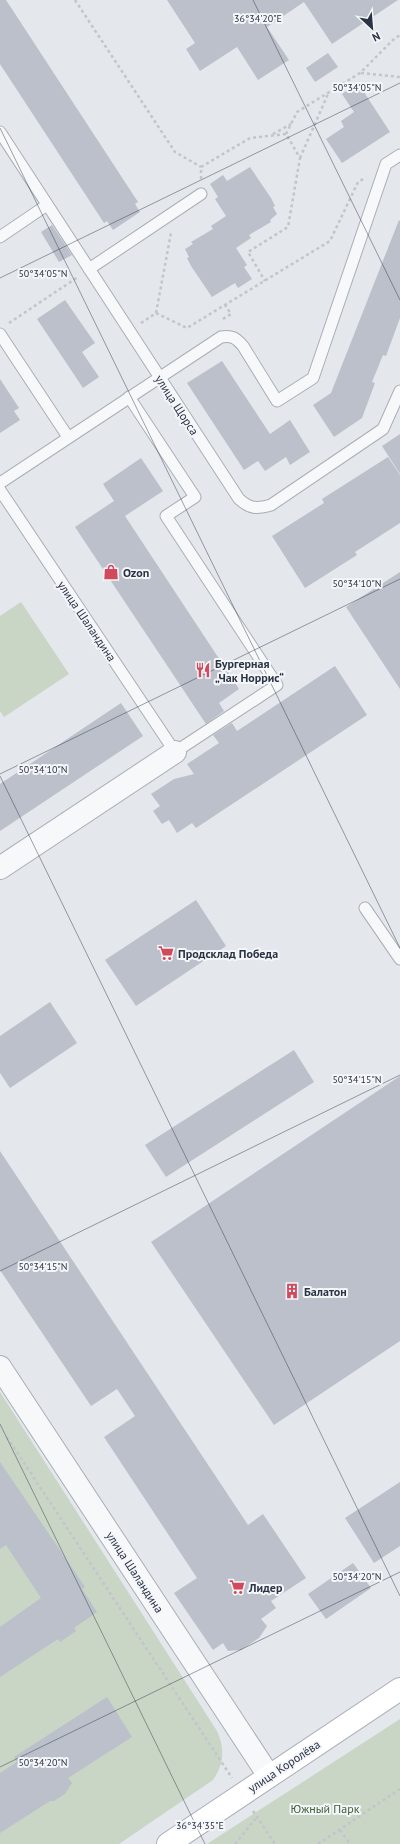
<svg xmlns="http://www.w3.org/2000/svg" width="400" height="1844" viewBox="0 0 400 1844" font-family="'PT Sans',sans-serif">
<style>
.green{fill:#c9d6c5}
.building{fill:#bbc0ca}
.lines{fill:none;stroke-linecap:round;stroke-linejoin:round}
.lane-casing{stroke:#a9aeb7;stroke-width:13}
.street-casing{stroke:#a9aeb7;stroke-width:24}
.secondary-casing{stroke:#a9aeb7;stroke-width:24}
.path{stroke:#c2c5cb;stroke-width:2.5;stroke-dasharray:3 3;stroke-linecap:butt}
.lane{stroke:#f7f8fa;stroke-width:11}
.street{stroke:#f7f8fa;stroke-width:22}
.secondary{stroke:#fff;stroke-width:22}
.ticks{fill:none;stroke:#2b3445;stroke-width:1;stroke-opacity:0.45}
.labels{text-anchor:middle;dominant-baseline:central;stroke-width:4;stroke-linejoin:round;paint-order:stroke}
.street-label{font-size:12px;fill:#2b3445;stroke:#f4f6f9}
.poi-label{font-size:12px;font-weight:bold;fill:#2b3445;stroke:#f4f6f9;text-anchor:start}
.park-label{font-size:12px;fill:#3f6138;stroke:#f4f6f9}
.ticks-label{font-size:10px;text-anchor:middle;fill:#2b3445;stroke:#f4f6f9;stroke-width:4;stroke-linejoin:round;paint-order:stroke}
</style>
<rect width="100%" height="100%" fill="#e4e7ec"/>
<!-- green -->
<g class="green">
<polygon points="21,602 69,674 4,717 0,711 0,616"/>
<path d="M0,1392L217,1731C225,1749 224,1764 213,1780L119,1844H0Z"/>
<polygon points="400,1719 400,1844 207,1844"/>
</g>
<!-- building -->
<g class="building">
<polygon points="0,0 6,0 138,202 135,204 140,212 113,230 107,221 104,223 0,64"/>
<polygon points="167,0 398,0 332,44 304,2 267,27 289,60 258,80 237,47 200,71 186,49 195,43"/>
<polygon points="328,53 338,67 315,82 306,68"/>
<polygon points="358,83 390,132 342,163 326,139 344,127 341,121 354,112 342,94"/>
<polygon points="250,167 271,198 275,206 273,207 277,214 270,220 271,222 249,235 251,238 236,248 247,265 244,267 252,279 238,288 235,283 212,297 191,266 187,258 189,257 185,249 193,244 191,242 213,229 211,226 226,216 215,199 218,197 210,184 223,175 227,181"/>
<polygon points="399,220 400,221 400,318 386,356 383,355 372,382 375,383 362,418 334,437 313,405 331,393"/>
<polygon points="52,225 72,255 59,262 41,232"/>
<polygon points="65,300 95,343 82,352 99,377 83,388 37,319"/>
<polygon points="222,361 270,434 290,420 310,452 290,465 286,457 265,471 258,461 244,470 187,383"/>
<polygon points="0,379 19,408 14,411 20,420 0,433"/>
<polygon points="400,434 400,474 382,446"/>
<polygon points="388,457 400,475 400,523 355,552 357,555 305,588 272,536 324,503 322,499"/>
<polygon points="141,458 163,491 125,516 239,689 219,703 224,711 206,724 75,527 114,501 103,484"/>
<polygon points="400,572 400,689 346,607"/>
<polygon points="335,666 367,715 196,828 192,823 177,833 169,820 162,824 153,811 160,806 151,794 174,779 194,774 187,764 219,743 213,735 232,723 237,731"/>
<polygon points="121,703 143,736 0,831 0,784"/>
<polygon points="196,900 226,946 136,1006 105,960"/>
<polygon points="50,1002 77,1043 10,1088 0,1073 0,1036"/>
<polygon points="294,1050 314,1082 166,1177 145,1145"/>
<polygon points="400,1076 400,1341 274,1425 151,1242"/>
<polygon points="0,1151 248,1525 263,1514 306,1578 271,1601 276,1608 261,1619 267,1626 259,1638 241,1650 228,1651 223,1643 213,1650 174,1593 197,1578 104,1437 135,1416 117,1389 91,1406 0,1270"/>
<polygon points="0,1462 85,1587 82,1589 97,1612 74,1628 76,1631 60,1642 58,1639 0,1677 0,1627 41,1598 6,1545 0,1549"/>
<polygon points="400,1482 400,1546 374,1563 345,1518"/>
<polygon points="353,1563 371,1588 326,1619 308,1594"/>
<polygon points="107,1697 132,1737 68,1778 72,1783 65,1794 54,1801 50,1801 0,1833 0,1773 17,1762 14,1757"/>
</g>
<g class="lines">
<defs>
<g id="lane">
<path d="M0,132L239,499C250,509 257,509 271,505L383,429L400,391"/>
<polyline points="0,237 47,205"/>
<polyline points="89,269 201,194"/>
<polyline points="0,334 68,437"/>
<path d="M0,483L221,337C232,335 236,338 243,346L277,401L313,378L386,164L400,155"/>
<polyline points="0,490 175,752 277,685 166,516 195,497 129,397"/>
<polyline points="365,908 400,959"/>
</g>
<g id="street">
<polyline points="0,868 175,752"/>
<polyline points="0,1367 269,1776"/>
</g>
<polyline id="secondary" points="168,1844 400,1689"/>
</defs>
<!-- lane casing -->
<use href="#lane" class="lane-casing"/>
<!-- street casing -->
<use href="#street" class="street-casing"/>
<!-- secondary casing -->
<use href="#secondary" class="secondary-casing"/>
<!-- path -->
<g class="path">
<polyline points="75,0 175,152 201,167"/>
<polyline points="361,73 400,77"/>
<polyline points="273,134 291,124"/>
<polyline points="286,134 297,112 360,73 393,40 400,35"/>
<polyline points="300,158 328,94"/>
<polyline points="201,179 201,167 250,138 286,134 300,158 288,227 248,252 265,281"/>
<polyline points="156,313 187,328 330,241 358,182 365,178"/>
<polyline points="223,319 231,314 225,305"/>
<polyline points="9,323 78,277"/>
<polyline points="141,323 156,313 171,233"/>
<polyline points="7,1437 232,1778"/>
<polyline points="253,1811 275,1844"/>
<polyline points="340,1830 350,1844"/>
<polyline points="235,1844 257,1817"/>
<polyline points="318,1844 400,1789"/>
</g>
<!-- lane -->
<use href="#lane" class="lane"/>
<!-- street -->
<use href="#street" class="street"/>
<!-- secondary -->
<use href="#secondary" class="secondary"/>
</g>
<!-- ticks -->
<path class="ticks" d="M253,0L400,300M0,128L400,948M0,278L400,83M0,774L400,579M0,776L400,1596M0,1271L400,1075M0,1424L205,1844M0,1767L400,1572"/>
<!-- icons -->
<defs>
<symbol id="shop-bare" viewBox="-9 -9 18 18"><path d="M-5-2.5h2.3a2.7 3.5 0 0 1 5.4 0H5L5.5 6h-11ZM-1.5-2.5h3a1.5 2.3 0 0 0-3 0Z" fill="#d1495b" stroke="#f4f6f9" stroke-width="2.5" paint-order="stroke"/></symbol>
<symbol id="restaurant-bare" viewBox="-9 -9 18 18"><path d="M-5-6h1v4h1v-4h1v4h1v-4h1v5L-1.5 .5V6h-2V.5L-5-1ZM5-6V6H3V1.5H1.5Q1.5-4 5-6Z" fill="#d1495b" stroke="#f4f6f9" stroke-width="2.5" paint-order="stroke"/></symbol>
<symbol id="supermarket-bare" viewBox="-9 -9 18 18"><path d="M-6-5.5h2.5l.6 2H6L4.5 2H-2.5L-4.4-4H-6ZM-1.5 3.2a1.3 1.3 0 1 0 .1 0ZM3 3.2a1.3 1.3 0 1 0 .1 0Z" fill="#d1495b" stroke="#f4f6f9" stroke-width="2.5" paint-order="stroke"/></symbol>
<symbol id="building-bare" viewBox="-9 -9 18 18"><path d="M-4-6H4V6H1V3H-1V6H-4ZM-2.5-4.3h1.7v1.8h-1.7ZM.8-4.3h1.7v1.8H.8ZM-2.5-1h1.7V.8h-1.7ZM.8-1h1.7V.8H.8Z" fill="#d1495b" stroke="#f4f6f9" stroke-width="2.5" paint-order="stroke"/></symbol>
</defs>
<g fill-rule="evenodd">
<use href="#shop-bare" x="100" y="561" width="22" height="22"/>
<use href="#restaurant-bare" x="192" y="659" width="22" height="22"/>
<use href="#supermarket-bare" x="155" y="942" width="22" height="22"/>
<use href="#building-bare" x="281" y="1280" width="22" height="22"/>
<use href="#supermarket-bare" x="226" y="1576" width="22" height="22"/>
</g>
<g class="labels">
<!-- street labels -->
<g class="street-label">
<text transform="translate(177 405) rotate(57)">улица Щорса</text>
<text transform="translate(87 621) rotate(56)">улица Шаландина</text>
<text transform="translate(135 1572) rotate(57)">улица Шаландина</text>
<text transform="translate(284 1766) rotate(-34)">улица Королёва</text>
</g>
<!-- poi labels -->
<g class="poi-label">
<text x="123" y="572">Ozon</text>
<text x="215" y="663">Бургерная<tspan x="215" dy="14">„Чак Норрис“</tspan></text>
<text x="178" y="953">Продсклад Победа</text>
<text x="304" y="1291">Балатон</text>
<text x="249" y="1587">Лидер</text>
</g>
<!-- park labels -->
<g class="park-label">
<text x="325" y="1808">Южный Парк</text>
</g>
</g>
<g class="ticks-label">
<text x="258" y="22">36°34'20"E</text>
<text x="357" y="91">50°34'05"N</text>
<text x="43" y="277">50°34'05"N</text>
<text x="357" y="587">50°34'10"N</text>
<text x="43" y="773">50°34'10"N</text>
<text x="357" y="1083">50°34'15"N</text>
<text x="43" y="1270">50°34'15"N</text>
<text x="357" y="1580">50°34'20"N</text>
<text x="43" y="1766">50°34'20"N</text>
<text x="200" y="1829">36°34'35"E</text>
</g>
<!-- north arrow -->
<g transform="translate(372 28) rotate(154)" stroke="#f4f6f9" stroke-width="3" paint-order="stroke">
<path d="M0-3L7 15L0 10L-7 15Z" fill="#2b3445"/>
<text y="-6" font-size="11" font-weight="bold" text-anchor="middle" fill="#2b3445">N</text>
</g>
</svg>
